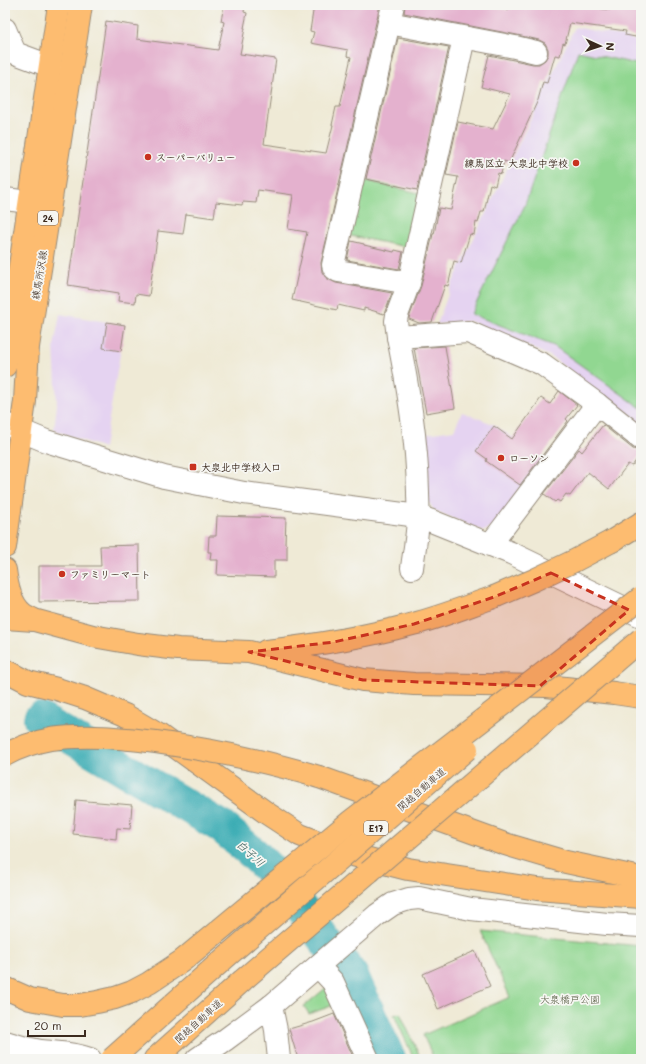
<svg xmlns="http://www.w3.org/2000/svg" width="646" height="1064" viewBox="0 0 646 1064" font-family="Mali,'Klee One',sans-serif">
<style>
.built{fill:#e5d3f1}
.green{fill:#91d791;stroke:#668058}
.lines{fill:none;stroke-linecap:round;stroke-linejoin:round}
.river{stroke:#39abb3;stroke-width:34}
.building{fill:#e4b1ce}
.minor-casing{stroke:#958a7a;stroke-width:24}
.tertiary-casing{stroke:#958a7a;stroke-width:24}
.primary-casing{stroke:#958a7a;stroke-width:24}
.motorway-casing{stroke:#958a7a;stroke-width:24}
.minor{stroke:#fff;stroke-width:22}
.tertiary{stroke:#fff;stroke-width:22}
.primary{stroke:#fdbc70;stroke-width:22}
.motorway{stroke:#fdbc70;stroke-width:22}
.motorway-bridge-casing{stroke:#958a7a;stroke-width:24;stroke-linecap:butt}
.motorway-bridge{stroke:#fdbc70;stroke-width:22}
.marked{fill:#c8321e;fill-opacity:0.2;stroke:#c8321e;stroke-width:3;stroke-dasharray:8 5;stroke-linejoin:round}
.poi-dot{fill:#c8321e;stroke:#f6f6f2;stroke-width:1.5}
.labels{text-anchor:middle;dominant-baseline:central;stroke-width:3.5;stroke-linejoin:round;paint-order:stroke}
.shield{fill:#f6f6f2;stroke:#73675e;stroke-width:1}
.shield-label{font-size:9px;font-weight:bold;fill:#3b2a1e}
.poi-label{font-size:10px;font-weight:bold;fill:#3b2a1e;stroke:#f6f6f2;text-anchor:start}
.street-label{font-size:10px;fill:#3b2a1e;stroke:#f6f6f2}
.park-label{font-size:10px;fill:#50553b;stroke:#f6f6f2}
.water-label{font-size:11px;font-style:italic;fill:#3a5e5a;stroke:#f6f6f2}
</style>
<rect width="100%" height="100%" fill="#f6f6f2"/>
<filter id="ink" filterUnits="userSpaceOnUse"><feTurbulence type="fractalNoise" baseFrequency=".025" numOctaves="2"/><feDisplacementMap in="SourceGraphic" scale="8" xChannelSelector="R" yChannelSelector="G"/><feConvolveMatrix kernelMatrix="1 2 1 2 8 2 1 2 1" color-interpolation-filters="sRGB"/></filter>
<filter id="wash" filterUnits="userSpaceOnUse"><feTurbulence type="fractalNoise" baseFrequency=".012" numOctaves="4" result="noise"/><feDisplacementMap in="SourceGraphic" scale="16" xChannelSelector="R" yChannelSelector="G"/><feGaussianBlur stdDeviation="0.9" result="paint"/><feColorMatrix in="noise" values="0 0 0 0 0 0 0 0 0 0 0 0 0 0 0 0 0 1.4 0 .05"/><feComposite in="paint" operator="in"/></filter>
<g filter="url(#wash)">
<rect width="100%" height="100%" fill="#efead6"/>
<!-- built -->
<g class="built">
<polygon points="575,27 616,35 641,42 641,428 552,357 470,321 437,324 452,284"/>
<polygon points="60,314 125,325 104,448 54,430 57,405 54,346"/>
<polygon points="462,412 493,424 545,460 492,528 483,531 434,510 428,501 427,434 454,430"/>
</g>
<!-- green -->
<g class="green">
<polygon points="578,51 641,65 641,408 554,346 471,314 525,205"/>
<polygon points="359,179 423,194 411,248 346,235"/>
<polygon points="480,931 641,946 641,1059 434,1059 423,1035 510,997"/>
<polygon points="327,987 334,1005 309,1014 304,1006"/>
<polygon points="400,1013 421,1059 414,1059 394,1015"/>
</g>
<g class="lines">
<!-- river -->
<polyline class="river" points="40,719 222,827 254,854 276,876 352,976 389,1059"/>
</g>
<g id="blocks">
<!-- building -->
<g class="building">
<polygon points="224,5 245,5 244,12 247,13 244,28 245,28 240,54 276,59 264,144 326,153 333,125 332,125 336,107 340,107 351,57 347,56 348,50 311,43 314,32 310,31 314,5 380,5 321,263 322,272 326,278 336,283 392,293 384,314 364,308 364,311 338,305 337,310 292,300 307,232 288,229 293,195 258,190 256,203 243,202 242,205 216,202 214,218 186,214 183,234 158,231 149,296 136,294 135,303 118,301 119,293 68,285 106,21 138,26 137,39 218,50 224,22 221,21"/>
<polygon points="405,5 482,5 508,10 508,5 576,5 610,10 610,5 641,5 641,38 625,35 626,31 570,23 565,44 563,43 560,56 555,55 547,83 543,82 538,100 509,163 504,161 501,174 498,173 495,186 490,184 484,212 481,212 478,223 476,222 474,235 470,234 461,263 454,261 448,286 445,285 432,322 419,323 409,319 409,318 421,286 433,234 434,234 439,208 451,210 458,177 446,175 458,122 493,129 510,94 481,87 489,55 533,64 539,64 545,60 548,55 548,49 545,43 539,40 517,35 404,13"/>
<polygon points="398,38 449,47 417,190 366,179"/>
<polygon points="351,241 364,244 364,245 394,252 395,250 403,252 399,269 347,260"/>
<polygon points="107,322 125,325 121,351 103,348"/>
<polygon points="445,346 455,408 426,413 414,348"/>
<polygon points="559,391 577,405 566,419 568,421 520,485 486,461 487,459 476,451 494,426 512,439 541,398 550,404"/>
<polygon points="603,425 633,449 641,451 641,454 632,466 628,464 609,489 588,472 570,496 566,494 560,502 557,500 555,502 544,494 579,449 582,452"/>
<polygon points="217,516 286,518 285,544 287,545 287,560 274,560 274,577 217,575 218,560 210,560 211,552 208,552 209,536 216,536"/>
<polygon points="139,545 140,601 39,602 39,566 101,566 100,546"/>
<polygon points="76,800 132,805 130,829 117,828 116,839 73,834"/>
<polygon points="475,951 490,986 438,1009 423,974"/>
<polygon points="334,1014 354,1059 298,1059 289,1029 313,1022"/>
</g>
</g>
</g>
<g filter="url(#ink)">
<use href="#blocks" fill-opacity="0" stroke="#958a7a" stroke-width="1"/>
<g class="lines">
<defs>
<g id="minor">
<polyline points="393,5 333,265 334,268 338,271 409,283"/>
<polyline points="389,23 515,47 536,52"/>
<polyline points="5,29 15,53 50,66"/>
<polyline points="5,199 29,202"/>
<polyline points="398,337 396,321 397,315 409,283 464,38"/>
<polyline points="597,404 641,439"/>
<path d="M412,568C414,551 418,533 418,516C419,508 418,500 418,492C417,439 408,388 398,337L468,332L542,364L597,404L490,545"/>
<polyline points="318,966 333,982 368,1059"/>
<polyline points="271,1006 276,1030 279,1059"/>
<polyline points="5,1042 5,1059"/>
</g>
<g id="tertiary">
<polyline points="5,424 46,441 164,477 244,493 418,516 429,520 511,553 641,616"/>
<path d="M5,1042C17,1046 29,1049 41,1051C58,1053 74,1053 90,1059"/>
<polyline points="197,1059 225,1040 271,1006 377,915 393,904 409,899 419,898 471,909 607,924 641,926"/>
</g>
<g id="primary">
<polyline points="5,366 59,5"/>
<polyline points="5,547 25,401 28,347 81,5"/>
</g>
<g id="motorway">
<polyline points="612,541 641,523"/>
<path d="M5,570C7,585 10,603 23,614C26,616 30,618 34,620"/>
<polyline points="5,618 34,620 93,636 138,644 178,649 249,652 363,680 414,684 546,686 614,693 641,697"/>
<path d="M266,651C316,645 365,637 413,624C441,617 468,606 494,597"/>
<polyline points="5,670 28,682 57,689 85,698 125,715 159,735 268,814 300,835 349,854 408,869 537,889 641,897"/>
<polyline points="319,777 505,844 566,862 641,878"/>
<polyline points="155,1059 243,980 369,872"/>
</g>
</defs>
<!-- minor casing -->
<use href="#minor" class="minor-casing"/>
<!-- tertiary casing -->
<use href="#tertiary" class="tertiary-casing"/>
<!-- primary casing -->
<use href="#primary" class="primary-casing"/>
<!-- motorway casing -->
<use href="#motorway" class="motorway-casing"/>
<!-- minor -->
<use href="#minor" class="minor"/>
<!-- tertiary -->
<use href="#tertiary" class="tertiary"/>
<!-- primary -->
<use href="#primary" class="primary"/>
<!-- motorway -->
<use href="#motorway" class="motorway"/>
<defs>
<g id="motorway-bridge">
<polyline points="494,597 534,580 574,561 612,541"/>
<path d="M5,755C20,747 34,742 51,739C86,734 122,738 156,742C212,750 266,761 319,777"/>
<polyline points="369,872 641,639"/>
<polyline points="5,988 30,999 63,1005 80,1005 97,1002 115,998 132,992 149,983 182,961 351,821 641,598"/>
<polyline points="112,1059 226,957 467,749"/>
</g>
</defs>
<!-- motorway-bridge casing -->
<use href="#motorway-bridge" class="motorway-bridge-casing"/>
<!-- motorway-bridge -->
<use href="#motorway-bridge" class="motorway-bridge"/>
</g>
</g>
<!-- marked area -->
<path class="marked" d="M551,573L629,610L540,686L363,680L249,652L334,642L414,624L494,597Z"/>
<!-- markers -->
<g class="poi-dot">
<circle cx="148" cy="157" r="4"/>
<circle cx="576" cy="163" r="4"/>
<circle cx="501" cy="458" r="4"/>
<rect x="189" y="463" width="8" height="8" rx="2"/>
<circle cx="62" cy="574" r="4"/>
</g>
<g class="labels">
<!-- shield labels -->
<g class="shield">
<rect x="38" y="211" width="20" height="14" rx="3"/>
<rect x="364" y="821" width="24" height="14" rx="3"/>
</g>
<g class="shield-label">
<text x="48" y="218">24</text>
<text x="376" y="828">E17</text>
</g>
<!-- poi labels -->
<g class="poi-label">
<text x="156" y="157">スーパーバリュー</text>
<text x="568" y="163" text-anchor="end">練馬区立 大泉北中学校</text>
<text x="509" y="458">ローソン</text>
<text x="201" y="467">大泉北中学校入口</text>
<text x="70" y="574">ファミリーマート</text>
</g>
<!-- street labels -->
<g class="street-label">
<text transform="translate(39 275) rotate(-81)">練馬所沢線</text>
<text transform="translate(421 789) rotate(-41)">関越自動車道</text>
<text transform="translate(198 1021) rotate(-42)">関越自動車道</text>
</g>
<!-- park labels -->
<g class="park-label">
<text x="570" y="999">大泉橋戸公園</text>
</g>
<!-- water labels -->
<g class="water-label">
<text transform="translate(251 853) rotate(42)">白子川</text>
</g>
</g>
<!-- margin -->
<rect width="646" height="1064" fill="none" stroke="#f6f6f2" stroke-width="20"/>
<!-- north arrow -->
<g transform="translate(600 46) rotate(93)" stroke="#f6f6f2" stroke-width="3" paint-order="stroke">
<path d="M0-3L7 15L0 10L-7 15Z" fill="#3b2a1e"/>
<text y="-6" font-size="11" font-weight="bold" text-anchor="middle" fill="#3b2a1e">N</text>
</g>
<!-- scale -->
<path d="M28 1030v6h57v-6" fill="none" stroke="#3b2a1e" stroke-width="2"/>
<text x="34" y="1030" font-size="12" fill="#3b2a1e" stroke="#f6f6f2" stroke-width="3" paint-order="stroke">20 m</text>
</svg>
